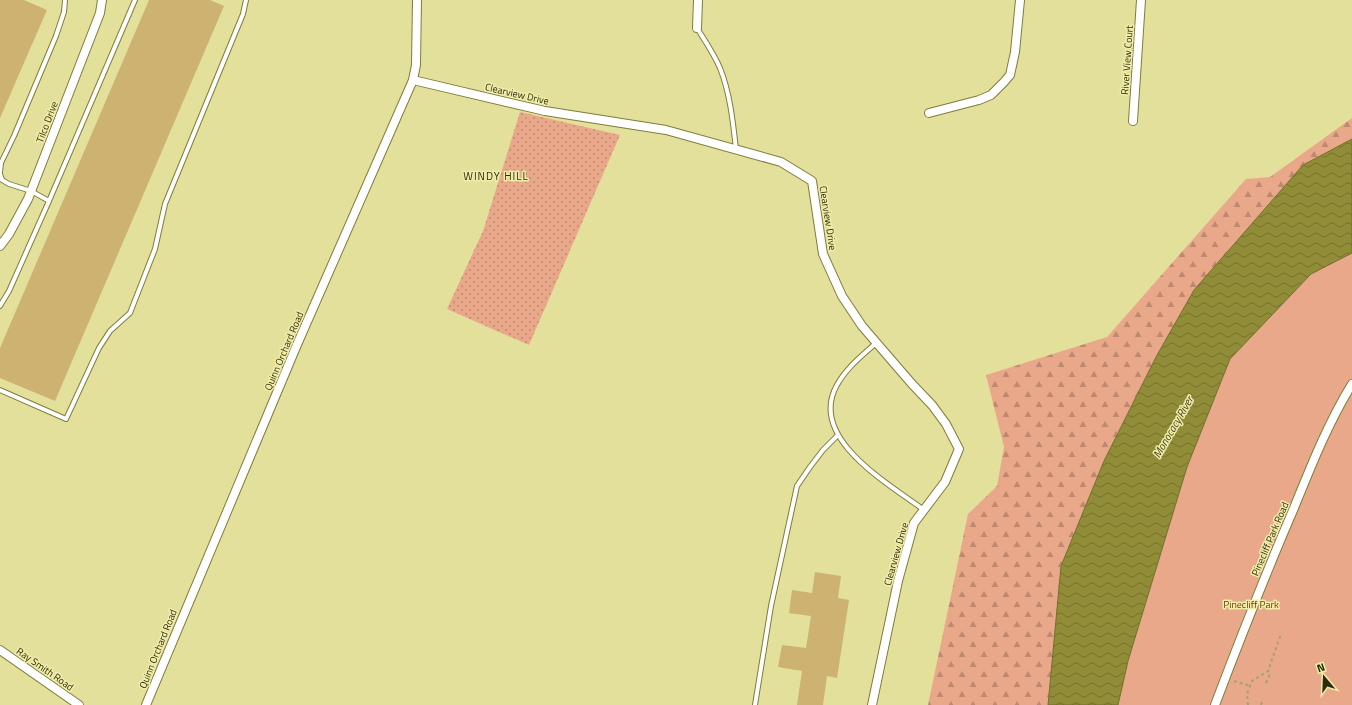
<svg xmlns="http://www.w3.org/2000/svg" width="1352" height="705" viewBox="0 0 1352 705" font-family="'Titillium Web',sans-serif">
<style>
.grass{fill:url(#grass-dots)}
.forest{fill:url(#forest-firs)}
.park{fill:#eaa88a}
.water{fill:url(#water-waves);stroke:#736f2b}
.building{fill:#ceb272}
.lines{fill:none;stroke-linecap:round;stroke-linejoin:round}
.service-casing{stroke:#807c3a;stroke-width:6}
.minor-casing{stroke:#807c3a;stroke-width:10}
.path{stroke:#a6a36c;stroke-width:2;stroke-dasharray:3 3;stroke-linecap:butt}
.service{stroke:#fff;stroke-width:4}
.minor{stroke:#fff;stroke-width:8}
.labels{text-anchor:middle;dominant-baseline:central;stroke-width:3;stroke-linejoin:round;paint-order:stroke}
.street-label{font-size:10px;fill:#2d2b0f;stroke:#f0eda8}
.park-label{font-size:10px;fill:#7a340a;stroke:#f0eda8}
.neighbourhood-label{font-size:11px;letter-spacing:1px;fill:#2d2b0f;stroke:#f0eda8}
.water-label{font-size:11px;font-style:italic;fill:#45431e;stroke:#f0eda8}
</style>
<defs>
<pattern id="grass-dots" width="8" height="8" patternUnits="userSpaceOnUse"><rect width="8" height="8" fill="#eaa88a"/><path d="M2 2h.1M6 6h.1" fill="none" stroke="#be896f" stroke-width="1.8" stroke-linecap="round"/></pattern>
<pattern id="forest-firs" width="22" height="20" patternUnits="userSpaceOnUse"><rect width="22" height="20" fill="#eaa88a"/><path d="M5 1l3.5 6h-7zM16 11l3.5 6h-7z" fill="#be896f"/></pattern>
<pattern id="water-waves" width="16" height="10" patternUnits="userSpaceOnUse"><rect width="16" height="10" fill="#918c37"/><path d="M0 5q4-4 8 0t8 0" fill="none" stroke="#77732d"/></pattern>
</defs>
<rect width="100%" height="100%" fill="#e3e09b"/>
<!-- grass -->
<polygon class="grass" points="520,112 620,135 529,345 447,309 483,231"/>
<!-- forest -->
<polygon class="forest" points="1352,118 1352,139 1303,165 1194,290 1156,357 1104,461 1061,566 1048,705 928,705 968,514 997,486 1004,447 986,375 1107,337 1246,179 1270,177"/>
<!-- park -->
<polygon class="park" points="1352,250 1352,705 1118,705 1128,661 1187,467 1230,359 1311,274"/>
<!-- water -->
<polygon class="water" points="1352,139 1352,253 1311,274 1230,359 1187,467 1128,661 1118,705 1048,705 1061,566 1104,461 1156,357 1194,290 1303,165"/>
<!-- building -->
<g class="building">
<polygon points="0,0 24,0 47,10 0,118"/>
<polygon points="149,0 210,0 224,6 55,401 0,378 0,348"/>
<polygon points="815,572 841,576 838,598 849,600 837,678 827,676 823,705 797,705 802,671 778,667 782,645 806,648 811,616 789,613 792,590 812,593"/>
</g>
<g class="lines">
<defs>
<g id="service">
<path d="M697,28C705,41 714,54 720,68C730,93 733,122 736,149"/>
<polyline points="0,172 1,163 14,136 56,36 64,12 65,0"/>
<polyline points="0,174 2,180 9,184 31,191 49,201"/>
<polyline points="0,306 9,291 49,201 135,0"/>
<path d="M876,343C863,355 846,368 837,385C807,438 889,484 924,510"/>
<polyline points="0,390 66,419 99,348 110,331 130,313 155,249 165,204 243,14 246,0"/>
<polyline points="755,705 771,606 797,486 810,467 823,450 837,436"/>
</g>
<g id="minor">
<polyline points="697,28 698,0"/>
<polyline points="413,80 545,111 666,130 781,162 812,181 823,254 842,296 862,326 912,384 932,405 946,424 959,449 945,482 914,523 898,581 872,705"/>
<polyline points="929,113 979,100 991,95 1004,82 1010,75 1015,52 1020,0"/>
<polyline points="1133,121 1141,0"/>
<polyline points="0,246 9,234 28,199 100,13 102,0"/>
<polyline points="0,650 79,705"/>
<polyline points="146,705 296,347 413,80 416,65 417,0"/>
<path d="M1215,705C1240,639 1266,573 1294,508C1311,466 1328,423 1352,384"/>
</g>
</defs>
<!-- service casing -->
<use href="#service" class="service-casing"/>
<!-- minor casing -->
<use href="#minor" class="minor-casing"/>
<!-- path -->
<g class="path">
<polyline points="1234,681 1250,686"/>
<polyline points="1266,683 1270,674 1268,671"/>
<polyline points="1248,705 1247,694 1250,686 1252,681 1268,671 1281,634"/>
<polyline points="1261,705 1262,702"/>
</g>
<!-- service -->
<use href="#service" class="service"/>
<!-- minor -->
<use href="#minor" class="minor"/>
</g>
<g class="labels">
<!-- street labels -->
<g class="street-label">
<text transform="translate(1127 60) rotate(-86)">River View Court</text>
<text transform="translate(517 94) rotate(13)">Clearview Drive</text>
<text transform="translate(47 122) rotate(-69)">Tilco Drive</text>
<text transform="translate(828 218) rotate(81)">Clearview Drive</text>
<text transform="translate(284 351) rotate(-67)">Quinn Orchard Road</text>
<text transform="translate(1270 539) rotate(-67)">Pinecliff Park Road</text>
<text transform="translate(896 554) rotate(-74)">Clearview Drive</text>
<text transform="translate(158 649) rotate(-68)">Quinn Orchard Road</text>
<text transform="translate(45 669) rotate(35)">Ray Smith Road</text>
</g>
<!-- park labels -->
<g class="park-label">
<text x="1251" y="604">Pinecliff Park</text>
</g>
<!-- neighbourhood labels -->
<g class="neighbourhood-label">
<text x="496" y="176">WINDY HILL</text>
</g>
<!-- water labels -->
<g class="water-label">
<text transform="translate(1173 427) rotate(-60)">Monocacy River</text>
</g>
</g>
<!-- north arrow -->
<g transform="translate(1324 677) rotate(341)" stroke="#f0eda8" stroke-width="3" paint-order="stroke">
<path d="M0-3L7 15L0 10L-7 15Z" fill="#2d2b0f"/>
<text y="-6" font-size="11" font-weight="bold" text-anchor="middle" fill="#2d2b0f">N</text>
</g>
</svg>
